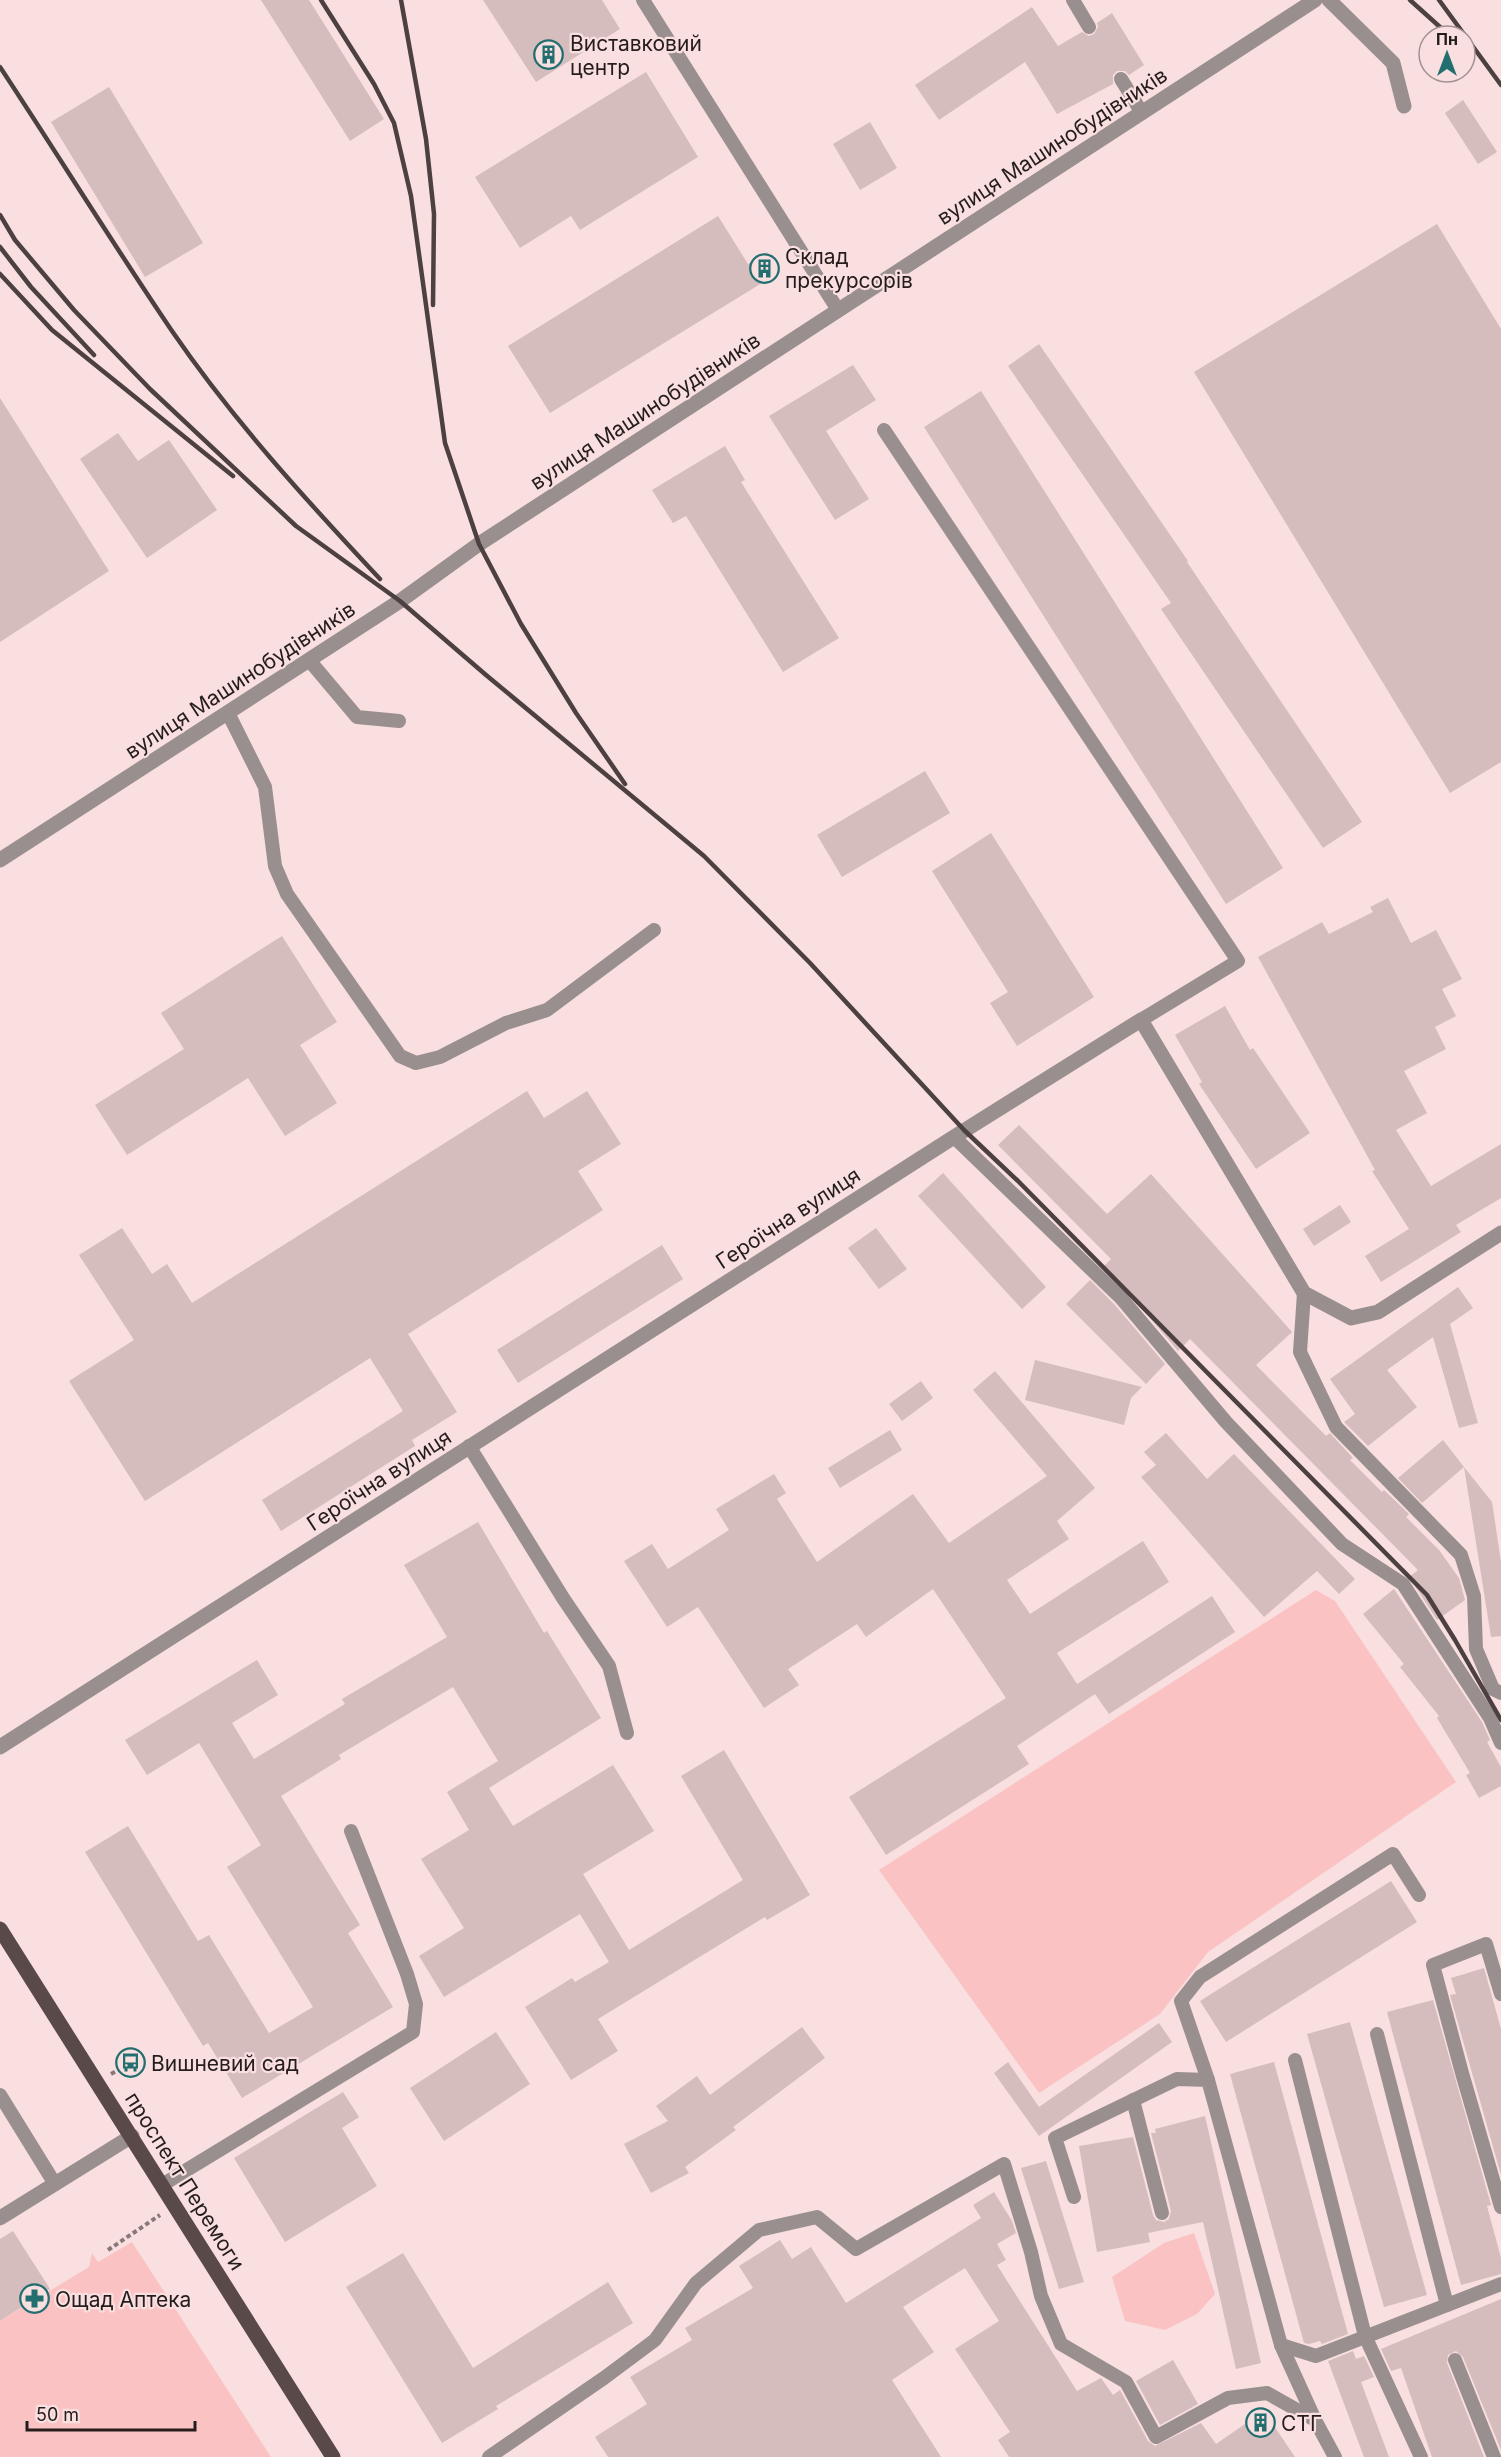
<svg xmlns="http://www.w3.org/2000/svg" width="1501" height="2457" viewBox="0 0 1501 2457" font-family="Inter,sans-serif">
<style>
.green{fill:#fbc2c3}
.building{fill:#d5bcbd}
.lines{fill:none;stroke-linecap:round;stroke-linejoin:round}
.path{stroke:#897878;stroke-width:4;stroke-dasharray:4.5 3;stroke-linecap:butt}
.service{stroke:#9a8f8f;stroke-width:14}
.minor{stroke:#9a8f8f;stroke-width:15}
.primary{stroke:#5a4949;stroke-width:15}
.rail{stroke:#4c4040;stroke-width:4.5}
.labels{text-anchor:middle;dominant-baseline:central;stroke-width:4.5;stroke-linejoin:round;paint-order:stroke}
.poi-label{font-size:21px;fill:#251c1c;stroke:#f9dfdf;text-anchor:start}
.street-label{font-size:21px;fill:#251c1c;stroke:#f9dfdf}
</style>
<rect width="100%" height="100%" fill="#f9dfdf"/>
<!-- green -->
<g class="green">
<polygon points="1316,1590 1335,1601 1456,1782 1208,1952 1160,2014 1039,2093 879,1870"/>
<polygon points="1194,2233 1215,2294 1197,2314 1165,2330 1125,2321 1112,2277 1164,2243"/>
<polygon points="132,2242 271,2457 0,2457 0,2321 89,2267 92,2253 98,2262"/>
</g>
<!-- building -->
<g class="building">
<polygon points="261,0 309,0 384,119 350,141"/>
<polygon points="483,0 602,0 620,29 536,82"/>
<polygon points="1032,7 1058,46 1082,32 1089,36 1094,34 1098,27 1097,23 1112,13 1144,65 1129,75 1125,71 1117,71 1113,75 1113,84 1057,114 1025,62 939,120 915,85"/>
<polygon points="646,72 698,157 580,230 571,216 520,248 475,177"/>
<polygon points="109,87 203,243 145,277 51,122"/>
<polygon points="1463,100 1497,152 1478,164 1445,113"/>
<polygon points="870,122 897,168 860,190 833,144"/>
<polygon points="718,216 748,264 767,252 780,272 550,413 508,346"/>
<polygon points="1437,224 1501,329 1501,762 1450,793 1194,372"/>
<polygon points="1039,344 1188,561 1187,562 1362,822 1323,848 1161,609 1171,603 1008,366"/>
<polygon points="853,365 876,400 826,431 869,499 835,520 769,416"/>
<polygon points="981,391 1283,868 1226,904 924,427"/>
<polygon points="0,398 109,571 0,642"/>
<polygon points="118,433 138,461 169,440 217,510 147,558 80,459"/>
<polygon points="725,446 745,480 741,482 839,638 783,672 686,516 673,523 652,490"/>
<polygon points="925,771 950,813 842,877 817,835"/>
<polygon points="991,833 1094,997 1017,1046 990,1003 1008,992 932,871"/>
<polygon points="1388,898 1411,943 1436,930 1462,979 1442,989 1456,1016 1435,1027 1446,1049 1404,1071 1427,1113 1396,1130 1431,1186 1501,1144 1501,1198 1456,1225 1461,1232 1381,1282 1365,1256 1409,1229 1372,1171 1375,1170 1258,957 1322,922 1329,934 1373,912 1370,907"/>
<polygon points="282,936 337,1022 300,1045 337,1103 285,1136 248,1078 127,1155 95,1105 184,1049 161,1013"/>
<polygon points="1225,1006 1250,1050 1253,1048 1310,1133 1256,1169 1199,1084 1202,1082 1175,1035"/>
<polygon points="527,1091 544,1118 587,1091 621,1144 578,1171 603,1210 408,1334 457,1412 412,1440 415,1446 281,1531 262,1500 403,1411 370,1358 145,1501 69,1381 134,1340 79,1255 122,1228 152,1274 167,1264 192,1303"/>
<polygon points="1019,1125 1107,1214 1151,1174 1292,1332 1256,1365 1326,1436 1330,1433 1353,1458 1350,1460 1382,1492 1384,1490 1409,1514 1406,1517 1439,1550 1459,1578 1465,1600 1437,1620 1409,1577 1418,1570 1190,1339 1178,1351 1128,1292 1102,1268 1111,1259 998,1145"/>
<polygon points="943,1173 1046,1287 1022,1309 918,1196"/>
<polygon points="1340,1205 1351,1222 1314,1246 1303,1229"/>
<polygon points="876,1228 907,1269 879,1289 848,1248"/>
<polygon points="662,1245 683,1279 518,1383 497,1350"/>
<polygon points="1090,1280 1114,1304 1165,1364 1146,1384 1066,1304"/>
<polygon points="1458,1287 1473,1308 1450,1324 1478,1423 1459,1428 1433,1337 1387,1370 1417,1407 1368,1446 1344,1422 1355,1414 1330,1379"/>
<polygon points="1035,1360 1142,1387 1131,1398 1124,1425 1025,1400"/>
<polygon points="995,1371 1095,1488 1057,1521 1069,1539 1007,1580 1030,1614 1143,1541 1169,1582 1057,1653 1077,1684 1212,1596 1235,1632 1109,1714 1095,1694 1017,1746 1029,1764 886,1855 849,1797 1006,1698 933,1589 866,1637 857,1624 788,1669 799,1685 764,1708 698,1607 667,1627 624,1561 652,1544 668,1569 729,1530 716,1509 774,1474 786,1493 777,1499 817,1562 913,1494 949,1543 1047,1476 973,1390"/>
<polygon points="921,1381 933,1398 902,1421 889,1404"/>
<polygon points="890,1430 902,1450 840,1488 828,1468"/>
<polygon points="1166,1433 1207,1479 1234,1454 1355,1579 1339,1594 1317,1571 1264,1617 1141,1477 1156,1465 1144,1452"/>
<polygon points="1443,1440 1464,1467 1422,1503 1398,1478"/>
<polygon points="1464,1467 1492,1502 1501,1562 1501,1636 1491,1637"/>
<polygon points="478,1522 544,1633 547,1631 601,1718 489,1788 513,1826 613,1765 654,1831 583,1874 629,1950 743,1880 681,1776 724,1750 810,1895 767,1920 765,1917 598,2019 618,2051 571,2080 525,2007 572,1978 575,1982 609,1962 580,1914 444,1997 419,1956 464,1928 421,1859 469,1830 447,1792 498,1761 453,1687 339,1755 341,1759 281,1796 360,1925 348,1933 393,2007 242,2098 208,2043 203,2046 85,1852 128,1826 198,1941 209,1935 269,2033 313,2007 227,1867 261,1845 199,1743 147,1775 125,1740 257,1660 278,1695 232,1723 254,1759 345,1704 342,1699 447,1637 404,1565"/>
<polygon points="1394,1589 1482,1722 1490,1740 1487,1742 1501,1767 1501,1786 1479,1798 1466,1775 1470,1773 1437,1718 1439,1716 1400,1667 1404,1664 1363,1614"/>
<polygon points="1391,1881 1417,1922 1226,2042 1200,2001"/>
<polygon points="1484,1968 1501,2029 1501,2175 1450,1995 1456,1994 1451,1978"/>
<polygon points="1433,2000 1491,2205 1487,2206 1501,2258 1501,2274 1461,2285 1387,2012"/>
<polygon points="1350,2022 1427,2295 1384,2307 1307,2034"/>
<polygon points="1159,2023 1172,2042 1039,2136 994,2073 1008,2062 1039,2107"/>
<polygon points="802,2027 825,2058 733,2127 736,2130 685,2167 689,2173 651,2193 624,2144 668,2121 656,2106 697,2076 710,2095"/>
<polygon points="496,2032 530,2084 444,2141 410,2088"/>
<polygon points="1274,2062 1348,2334 1322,2344 1320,2341 1309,2344 1304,2343 1230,2074"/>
<polygon points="343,2092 359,2117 342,2128 377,2186 285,2242 234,2158"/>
<polygon points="1205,2116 1261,2363 1236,2369 1203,2222 1148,2233 1150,2242 1097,2252 1079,2146 1133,2137 1153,2215 1156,2220 1164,2222 1169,2219 1171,2211 1151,2133 1156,2133 1155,2129"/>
<polygon points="1046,2161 1084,2282 1059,2289 1021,2168"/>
<polygon points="994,2192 1012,2221 1016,2233 997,2244 1006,2260 997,2265 1077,2391 1101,2378 1113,2395 1120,2390 1148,2441 1155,2446 1201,2423 1216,2444 1264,2411 1295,2457 1009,2457 998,2440 1010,2432 955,2349 999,2321 965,2268 903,2307 934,2352 892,2380 941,2457 608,2457 595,2437 647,2404 630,2377 692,2340 685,2328 753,2288 739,2266 780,2240 792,2259 811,2247 846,2303 981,2218 973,2205"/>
<polygon points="13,2231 50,2289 0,2321 0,2239"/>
<polygon points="403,2253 473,2368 608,2282 633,2323 496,2406 498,2409 442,2443 346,2287"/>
<polygon points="1501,2299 1501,2450 1463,2357 1456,2351 1448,2355 1447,2363 1484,2457 1432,2457 1401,2368 1391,2371 1381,2349"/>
<polygon points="1353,2351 1356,2359 1364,2356 1374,2377 1361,2382 1389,2457 1364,2457 1328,2361"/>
<polygon points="1173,2360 1198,2404 1160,2425 1136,2381"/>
</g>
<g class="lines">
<!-- path -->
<g class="path">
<polyline points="111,2074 144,2056"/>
<polyline points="108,2250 160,2215"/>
</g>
<!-- service -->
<g class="service">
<polyline points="643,0 838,310"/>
<polyline points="1073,0 1089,27"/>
<polyline points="1121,79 1142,113"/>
<polyline points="884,430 1238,961 1141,1020"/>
<polyline points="309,660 357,717 399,721"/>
<polyline points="228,713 265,787 275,866 287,894 400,1056 416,1063 440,1057 506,1023 547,1010 654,930"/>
<polyline points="954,1137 1121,1298 1226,1422 1342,1544 1403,1584 1490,1718 1501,1743"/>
<polyline points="1304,1293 1300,1352 1336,1427 1461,1555 1474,1596 1476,1649 1493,1689 1501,1693"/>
<polyline points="469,1446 563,1598 609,1666 627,1733"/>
<polyline points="1501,1994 1486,1944 1433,1965 1462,2073 1501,2207"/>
<polyline points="1377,2034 1447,2305"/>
<polyline points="1295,2060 1365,2336 1421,2457"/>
<polyline points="1208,2080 1181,2001 1200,1977 1393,1854 1419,1895"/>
<polyline points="0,2095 55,2184"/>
<polyline points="1133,2100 1162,2213"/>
<polyline points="162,2185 413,2032 416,2004 407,1974 351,1831"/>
<polyline points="1074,2197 1055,2138 1177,2079 1208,2080 1281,2345 1316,2356 1501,2284"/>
<polyline points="1281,2345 1315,2420 1335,2457"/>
<polyline points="1455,2360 1494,2457"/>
<polyline points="489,2457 604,2378 655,2340 696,2283 759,2230 817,2217 856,2249 1004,2164 1031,2252 1041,2296 1061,2344 1126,2382 1156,2437 1228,2398 1267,2393 1315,2420"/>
</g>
<!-- minor -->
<g class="minor">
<polyline points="1329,0 1393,63 1404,106"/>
<polyline points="0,860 400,601 479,544 1315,0"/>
<polyline points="0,1747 954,1137 1141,1020 1304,1293 1351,1318 1378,1312 1501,1233"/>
<polyline points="0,2218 132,2136"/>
</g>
<!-- primary -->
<polyline class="primary" points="0,1929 333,2457"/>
<!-- rail -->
<g class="rail">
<polyline points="321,0 374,84 394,123 411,196 445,443 479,544 521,624 576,713 625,784"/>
<polyline points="401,0 426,139 434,214 433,305"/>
<polyline points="1410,0 1450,36"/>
<polyline points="1439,0 1501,85"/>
<path d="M0,67C58,155 113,244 172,331C233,420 306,500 380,579"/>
<polyline points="0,215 15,240 74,310 150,389 296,526 400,601 486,675 704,856 810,963 964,1130 1018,1181 1427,1595 1455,1640 1501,1720"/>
<polyline points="0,247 31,287 94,355"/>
<polyline points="0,274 52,330 233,476"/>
</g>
</g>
<!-- icons -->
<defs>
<symbol id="building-ring" viewBox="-11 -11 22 22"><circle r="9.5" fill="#f9dfdf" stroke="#236f70" stroke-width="1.5"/><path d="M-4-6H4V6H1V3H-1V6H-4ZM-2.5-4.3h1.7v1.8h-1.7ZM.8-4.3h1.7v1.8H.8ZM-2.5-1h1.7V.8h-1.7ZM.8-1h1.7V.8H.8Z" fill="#236f70"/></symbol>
<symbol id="bus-ring" viewBox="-11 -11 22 22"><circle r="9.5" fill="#f9dfdf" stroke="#236f70" stroke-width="1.5"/><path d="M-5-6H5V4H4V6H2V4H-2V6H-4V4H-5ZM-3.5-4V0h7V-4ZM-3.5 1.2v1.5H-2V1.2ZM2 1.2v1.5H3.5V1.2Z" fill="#236f70"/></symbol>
<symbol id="pharmacy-ring" viewBox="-11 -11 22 22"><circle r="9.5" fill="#f9dfdf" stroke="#236f70" stroke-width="1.5"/><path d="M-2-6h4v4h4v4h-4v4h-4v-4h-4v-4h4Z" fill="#236f70"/></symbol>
</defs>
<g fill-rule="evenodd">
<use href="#building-ring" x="532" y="38" width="33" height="33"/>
<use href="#building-ring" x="748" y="252" width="33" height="33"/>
<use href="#bus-ring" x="114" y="2046" width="33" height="33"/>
<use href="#pharmacy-ring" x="18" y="2282" width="33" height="33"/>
<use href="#building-ring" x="1244" y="2406" width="33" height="33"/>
</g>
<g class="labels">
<!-- poi labels -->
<g class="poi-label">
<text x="570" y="43">Виставковий<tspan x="570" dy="24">центр</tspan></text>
<text x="785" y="256">Склад<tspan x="785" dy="24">прекурсорів</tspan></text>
<text x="151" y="2063">Вишневий сад</text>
<text x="55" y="2299">Ощад Аптека</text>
<text x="1281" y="2423">СТГ</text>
</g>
<!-- street labels -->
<g class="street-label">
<text transform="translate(1052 146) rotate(-33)">вулиця Машинобудівників</text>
<text transform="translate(645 411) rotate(-33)">вулиця Машинобудівників</text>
<text transform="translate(240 680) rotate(-33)">вулиця Машинобудівників</text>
<text transform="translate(788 1218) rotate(-33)">Героїчна вулиця</text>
<text transform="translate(379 1480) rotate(-33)">Героїчна вулиця</text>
<text transform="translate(185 2181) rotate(58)">проспект Перемоги</text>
</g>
</g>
<!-- north arrow -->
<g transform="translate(1447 54)"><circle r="28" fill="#f9dfdf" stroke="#a49191" stroke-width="1.5"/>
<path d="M0-4.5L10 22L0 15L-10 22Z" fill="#236f70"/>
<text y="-9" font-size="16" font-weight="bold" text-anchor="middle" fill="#251c1c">Пн</text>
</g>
<!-- scale -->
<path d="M27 2421v9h168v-9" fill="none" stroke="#251c1c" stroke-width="3"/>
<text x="36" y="2421" font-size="18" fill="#251c1c" stroke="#f9dfdf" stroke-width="4.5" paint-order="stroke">50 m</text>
</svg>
